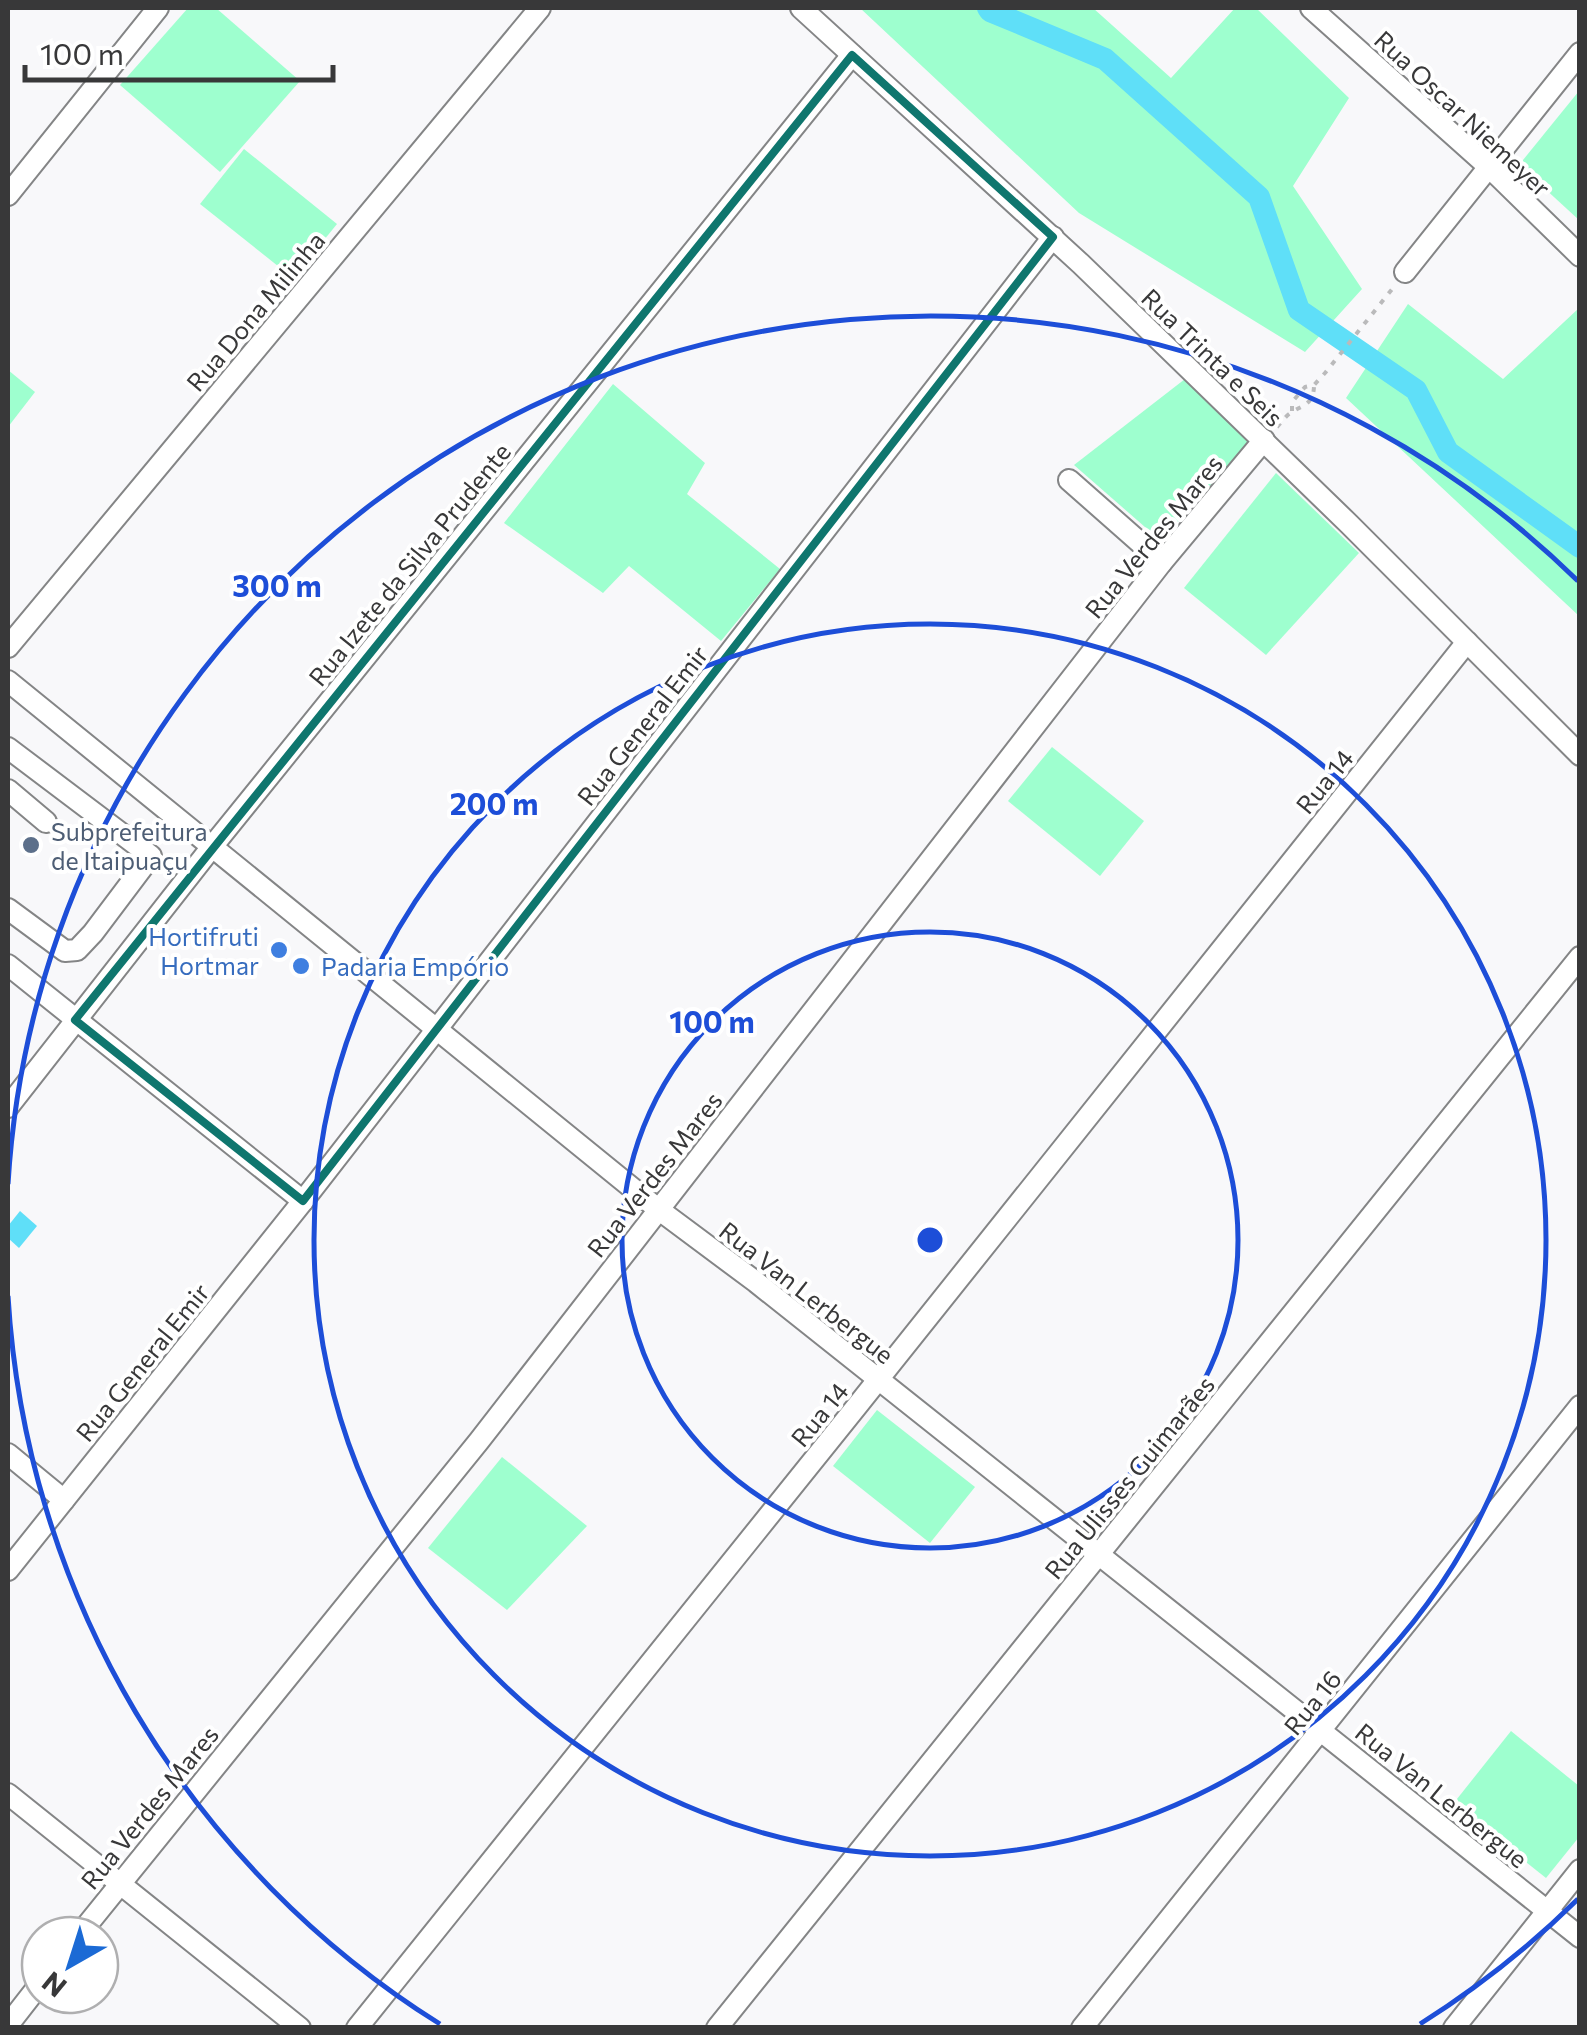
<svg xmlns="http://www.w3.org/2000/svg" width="1587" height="2035" viewBox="0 0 1587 2035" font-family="Commissioner,sans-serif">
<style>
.green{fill:#9effcf}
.water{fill:#5fdff8}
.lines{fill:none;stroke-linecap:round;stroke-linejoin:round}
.canal{stroke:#5fdff8;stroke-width:22}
.minor-casing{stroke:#848586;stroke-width:24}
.path{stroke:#bababb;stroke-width:4;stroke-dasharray:5 8;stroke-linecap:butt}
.minor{stroke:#fff;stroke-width:20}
.marked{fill:none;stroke:#0f766e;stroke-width:8;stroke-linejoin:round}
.ring{fill:none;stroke:#1d4ed8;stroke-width:5}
.service-dot{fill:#5c6f8a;stroke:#fff;stroke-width:4}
.shop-dot{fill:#3f7fe0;stroke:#fff;stroke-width:4}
.labels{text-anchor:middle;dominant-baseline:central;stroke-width:8;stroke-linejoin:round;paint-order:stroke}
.street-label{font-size:25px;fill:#383839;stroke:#fff}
.service-label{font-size:25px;fill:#4e5e75;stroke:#fff;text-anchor:start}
.shop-label{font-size:25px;fill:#366cbe;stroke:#fff;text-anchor:end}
.centre{fill:#1d4ed8;stroke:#fff;stroke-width:5}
.ring-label{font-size:30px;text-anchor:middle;font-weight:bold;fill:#1d4ed8;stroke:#fff;stroke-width:8;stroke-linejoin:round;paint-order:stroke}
</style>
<rect width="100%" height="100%" fill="#f8f8fa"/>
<!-- green -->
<g class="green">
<polygon points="188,8 216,8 300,81 220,172 120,85"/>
<polygon points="860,8 1093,8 1171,78 1235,8 1256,8 1349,98 1293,186 1362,289 1305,352 1079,213"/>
<polygon points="1579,91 1579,220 1519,165"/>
<polygon points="244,149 337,224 293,278 200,204"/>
<polygon points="1408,304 1503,379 1579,308 1579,616 1346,398"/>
<polygon points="8,370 35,392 8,427"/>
<polygon points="1185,379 1249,441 1161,541 1074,465"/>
<polygon points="613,384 705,463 687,494 780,569 721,641 629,566 603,593 504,523"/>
<polygon points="1276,473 1359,553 1266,655 1184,588"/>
<polygon points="1052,747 1144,821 1100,876 1008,801"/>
<polygon points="877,1410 975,1487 930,1543 833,1466"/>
<polygon points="502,1457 587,1526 507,1610 428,1548"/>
<polygon points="1511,1731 1579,1786 1579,1837 1546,1878 1453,1804"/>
</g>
<!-- water -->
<polygon class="water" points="20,1211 37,1226 19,1248 8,1238 8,1226"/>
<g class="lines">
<!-- canal -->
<polyline class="canal" points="988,8 990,11 1105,59 1259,197 1299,310 1416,390 1448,452 1580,547"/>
<defs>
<g id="minor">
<polyline points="801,8 1081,264 1349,524 1580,755"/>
<polyline points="1311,8 1489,167 1580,256"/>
<polyline points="8,195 158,8"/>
<polyline points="1405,272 1580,53"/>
<polyline points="1069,480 1162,562"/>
<polyline points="8,647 540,8"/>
<polyline points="8,681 658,1209 756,1282 1580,1937"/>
<polyline points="8,748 151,856 93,933 77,950 65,951 8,909"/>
<polyline points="8,790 46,822"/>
<polyline points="8,965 303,1201"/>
<polyline points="8,1107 211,848 852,55"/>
<polyline points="8,1454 64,1500"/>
<polyline points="8,1570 303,1201 1053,237"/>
<polyline points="8,1794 300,2028"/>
<polyline points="79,1935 479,1441 1162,562 1264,440"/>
<polyline points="8,2025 40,1984"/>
<polyline points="357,2028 857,1406 1467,642"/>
<polyline points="717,2028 1580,957"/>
<polyline points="1082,2028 1580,1406"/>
<polyline points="1454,2028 1580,1870"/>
</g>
</defs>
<!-- minor casing -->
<use href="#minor" class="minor-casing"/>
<!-- path -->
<g class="path">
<polyline points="1292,411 1292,402 1305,387 1314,385 1325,373 1393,288"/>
<path d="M1277,427C1281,423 1284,418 1289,414C1301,405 1314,406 1314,385"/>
</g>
<!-- minor -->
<use href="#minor" class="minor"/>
</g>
<!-- marked area -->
<path class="marked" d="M852,55L1053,237L303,1201L75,1020Z"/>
<!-- distance rings -->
<g class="ring">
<circle cx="930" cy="1240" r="308"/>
<circle cx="930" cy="1240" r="616"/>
<path d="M1578 1899A924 924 0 0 1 1420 2024M440 2024A924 924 0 0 1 8 1296M8 1184A924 924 0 0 1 1578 581"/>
</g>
<!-- markers -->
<circle class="service-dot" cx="31" cy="845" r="10"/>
<g class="shop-dot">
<circle cx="279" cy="950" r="10"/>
<circle cx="301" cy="966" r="10"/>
</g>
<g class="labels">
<!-- street labels -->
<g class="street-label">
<text transform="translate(1463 113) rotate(43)">Rua Oscar Niemeyer</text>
<text transform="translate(255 311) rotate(-50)">Rua Dona Milinha</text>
<text transform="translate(1213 357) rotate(44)">Rua Trinta e Seis</text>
<text transform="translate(1153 536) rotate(-51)">Rua Verdes Mares</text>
<text transform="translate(409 564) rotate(-51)">Rua Izete da Silva Prudente</text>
<text transform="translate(642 725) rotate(-52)">Rua General Emir</text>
<text transform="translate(1324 781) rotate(-51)">Rua 14</text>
<text transform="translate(654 1174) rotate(-52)">Rua Verdes Mares</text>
<text transform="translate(807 1292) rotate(38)">Rua Van Lerbergue</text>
<text transform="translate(142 1362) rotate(-51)">Rua General Emir</text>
<text transform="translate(819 1414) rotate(-51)">Rua 14</text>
<text transform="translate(1129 1477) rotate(-51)">Rua Ulisses Guimarães</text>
<text transform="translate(1312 1702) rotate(-51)">Rua 16</text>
<text transform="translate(1442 1795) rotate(39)">Rua Van Lerbergue</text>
<text transform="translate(149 1807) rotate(-51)">Rua Verdes Mares</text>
</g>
<!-- service labels -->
<g class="service-label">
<text x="51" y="831">Subprefeitura<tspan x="51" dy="29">de Itaipuaçu</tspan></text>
</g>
<!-- shop labels -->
<g class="shop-label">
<text x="259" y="936">Hortifruti<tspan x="259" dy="29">Hortmar</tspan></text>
<text x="321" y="966" text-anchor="start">Padaria Empório</text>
</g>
</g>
<circle cx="930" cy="1240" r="15" class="centre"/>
<g class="ring-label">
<text x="277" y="597">300 m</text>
<text x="494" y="815">200 m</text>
<text x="712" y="1033">100 m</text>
</g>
<!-- border -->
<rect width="1587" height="2035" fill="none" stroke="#383839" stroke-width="20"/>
<!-- north arrow -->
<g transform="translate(70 1965) rotate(219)"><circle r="48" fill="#ffffff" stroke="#afafb0" stroke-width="2.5"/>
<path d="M0-8L18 38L0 25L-18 38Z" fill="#1b6ad5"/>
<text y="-15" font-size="28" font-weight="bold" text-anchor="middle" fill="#383839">N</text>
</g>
<!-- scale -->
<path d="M25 65v15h308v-15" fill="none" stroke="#383839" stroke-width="5"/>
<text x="40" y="65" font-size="30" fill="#383839" stroke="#ffffff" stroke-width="8" paint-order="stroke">100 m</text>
</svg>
